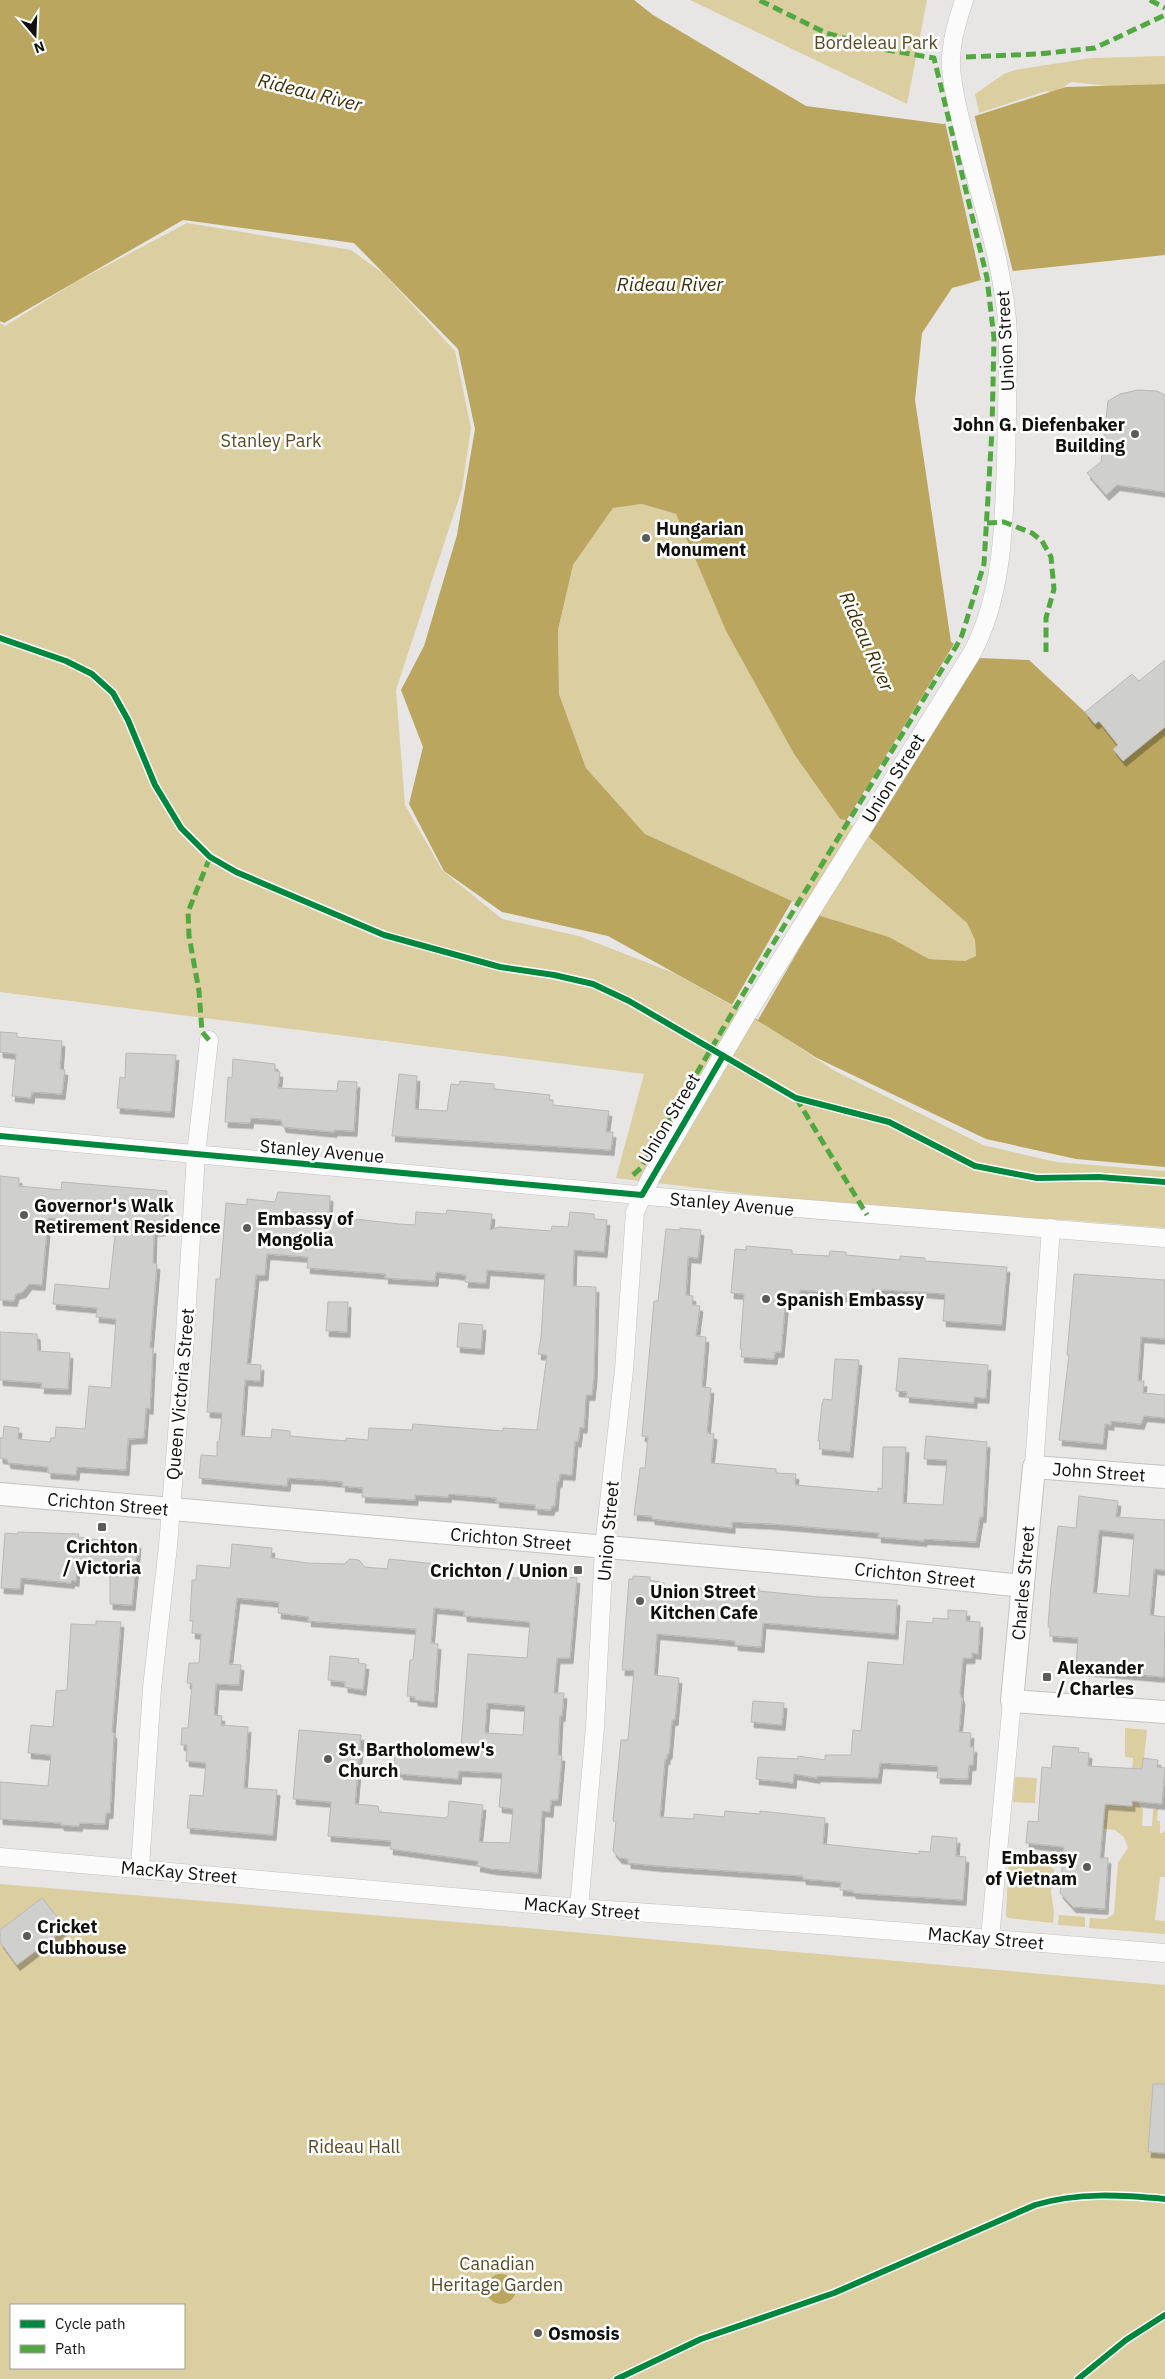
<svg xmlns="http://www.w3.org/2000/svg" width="1165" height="2379" viewBox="0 0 1165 2379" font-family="'IBM Plex Sans',sans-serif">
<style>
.green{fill:#dbcea1;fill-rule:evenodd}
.water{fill:#baa65e;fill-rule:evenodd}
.pier{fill:#e7e6e4}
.building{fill:#cfcfcd;stroke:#b9b8b6;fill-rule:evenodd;filter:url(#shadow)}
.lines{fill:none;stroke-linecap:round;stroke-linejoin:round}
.minor-casing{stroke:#c3c2c1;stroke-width:19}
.tertiary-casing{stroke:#c3c2c1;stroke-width:24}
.minor{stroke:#fbfbfb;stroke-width:18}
.tertiary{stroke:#fbfbfb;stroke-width:22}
.quiet{stroke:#51a841;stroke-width:5;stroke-dasharray:10 5;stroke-linecap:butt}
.cycleway-casing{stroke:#fff;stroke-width:9}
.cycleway{stroke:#00873e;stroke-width:6}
.poi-dot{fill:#5b5b59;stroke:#fff;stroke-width:2}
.labels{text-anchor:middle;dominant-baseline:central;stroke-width:5;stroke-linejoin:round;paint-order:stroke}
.park-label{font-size:18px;fill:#574b23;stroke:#fff}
.street-label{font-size:18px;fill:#10100e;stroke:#fff}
.poi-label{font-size:18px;font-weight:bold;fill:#10100e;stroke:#fff;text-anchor:start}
.water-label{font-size:19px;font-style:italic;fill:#3b2f04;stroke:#fff}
</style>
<defs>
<filter id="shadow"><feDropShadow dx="3" dy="5.5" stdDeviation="0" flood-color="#0004"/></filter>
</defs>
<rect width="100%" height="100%" fill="#e7e6e4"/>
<!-- green -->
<g class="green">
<polygon points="690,0 927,0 907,104"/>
<polygon points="1165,56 1165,84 1108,86 1071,82 1055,93 1046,91 979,113 975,94 1004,74 1015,70 1091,58"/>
<polygon points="187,223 351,250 384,274 455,351 471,428 462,489 396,690 405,805 442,870 502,919 579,936 676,974 758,1020 835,1071 983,1145 1056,1162 1165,1171 1165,1228 1068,1220 897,1212 616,1178 644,1074 0,992 0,323 5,326 74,283"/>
<polygon points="642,504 676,514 726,631 794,754 840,819 848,821 861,830 967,923 975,940 976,956 965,961 929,959 889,937 811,913 792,901 645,834 586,768 559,694 558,630 573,565 613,508"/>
<polygon points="1125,1728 1147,1730 1139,1805 1143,1810 1142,1826 1152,1826 1153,1810 1158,1808 1157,1821 1160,1821 1160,1833 1163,1833 1165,1830 1165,1877 1160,1877 1155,1920 1165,1921 1165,1934 1089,1928 1090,1918 1106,1919 1114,1914 1118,1863 1128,1848 1124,1837 1115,1830 1068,1825 1132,1769 1133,1758 1125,1757"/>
<polygon points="1015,1777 1037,1778 1035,1803 1013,1802"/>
<polygon points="1009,1852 1027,1853 1027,1864 1047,1865 1054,1869 1051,1892 1054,1913 1053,1923 1008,1918 1006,1916"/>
<path d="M0,1884L527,1928L1165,1985V2379H0ZM11,2305H184V2368H11Z"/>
<polygon points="1059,1915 1085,1917 1085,1927 1058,1925"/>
</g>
<!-- water -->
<g class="water">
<path d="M0,0H634L653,15L806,106L943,124L975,116L1066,87L1165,84V255L1014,271L952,288L922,333L915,400L951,642L978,658L1029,660L1085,712L1095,724L1099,721L1119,745L1113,749L1123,761L1165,727V1167L1076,1159L986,1139L817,1058L736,1007L608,936L502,912L444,871L409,804L423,747L401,690L424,646L457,535L475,429L458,349L354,243L183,220L4,323L0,321ZM642,504L676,514L726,631L794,754L840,819L848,821L861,830L967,923L975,940L976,956L965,961L929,959L889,937L811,913L792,901L645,834L586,768L559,694L558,630L573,565L613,508Z"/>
<circle cx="501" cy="2289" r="15"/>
</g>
<!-- pier -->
<g class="pier">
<polygon points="974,114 1013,272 981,280 945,122"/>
<polygon points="954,644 978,657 868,838 846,821"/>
<polygon points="792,901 818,916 758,1020 732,1005"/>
</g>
<!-- building -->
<g class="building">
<polygon points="1138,390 1157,391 1165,395 1165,492 1117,485 1106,495 1087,473 1101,462 1108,401 1120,394"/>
<polygon points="1165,660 1165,727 1123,761 1113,749 1118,745 1099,721 1095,724 1085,712 1132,674 1139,681"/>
<polygon points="0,1032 17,1033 17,1037 62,1041 60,1069 65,1070 62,1094 32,1092 31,1098 12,1096 16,1054 0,1052"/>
<polygon points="126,1053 176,1055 171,1112 117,1108 120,1077 125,1078"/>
<polygon points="233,1059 275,1064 275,1071 280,1072 278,1088 337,1091 338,1081 357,1082 354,1131 334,1130 334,1132 283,1127 281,1120 251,1118 250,1123 225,1122 228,1077 232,1078"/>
<polygon points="399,1074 417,1076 415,1109 447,1111 451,1084 459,1085 460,1081 494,1084 494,1089 550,1095 549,1100 553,1100 553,1105 609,1111 606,1132 613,1132 611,1150 392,1136"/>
<polygon points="0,1176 19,1178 19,1186 61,1190 62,1182 167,1191 163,1230 154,1231 153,1263 157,1264 150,1348 153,1348 150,1409 146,1408 144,1438 128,1439 126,1470 77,1467 76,1475 48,1473 48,1467 8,1463 7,1459 0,1458 0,1438 3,1438 4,1426 19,1428 18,1439 50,1442 51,1438 55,1438 56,1427 85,1429 89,1386 111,1388 116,1319 96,1317 97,1308 53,1304 55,1284 109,1289 115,1236 113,1236 113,1227 78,1224 78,1221 48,1218 42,1285 29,1284 23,1292 16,1294 14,1301 0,1300"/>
<path d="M278,1192L330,1196L329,1216L399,1224L415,1225L416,1212L446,1214L447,1210L492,1214L490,1230L499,1227L551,1231L552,1226L568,1227L570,1212L594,1214V1219L607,1220L604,1252L574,1250L573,1286L596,1287L594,1376L592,1395H586L584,1428L580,1427L578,1442L575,1441L572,1475L560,1474L559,1482H557L555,1506H552L551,1510L535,1509V1505L496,1502L497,1498L449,1494L448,1497L415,1495V1500L362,1497L363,1488L342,1486L343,1482L321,1480L288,1478L287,1486L199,1478L201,1455L217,1456V1442H219L222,1413L207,1412L216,1279H220L226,1203L247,1205V1199L275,1202ZM267,1254L308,1257L307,1268L386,1274L385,1278L399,1279L435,1281L436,1272L466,1275L465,1282L486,1283L487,1270L545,1274L541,1338L538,1354L547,1355L537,1430L503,1428V1431L413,1424L412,1430L369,1428L368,1440L346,1438V1441L290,1436V1431L272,1429L271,1438L241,1436L245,1380L260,1381L261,1365L247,1364L256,1275H265Z"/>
<polygon points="680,1228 701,1230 698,1258 688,1257 686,1295 693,1296 692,1305 700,1306 696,1336 706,1337 702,1387 711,1388 707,1433 714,1434 711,1463 776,1469 776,1473 796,1474 795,1485 878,1492 878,1488 882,1489 883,1447 906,1447 903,1503 943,1505 947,1460 924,1459 926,1436 987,1442 983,1517 980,1517 976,1542 924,1539 924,1541 878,1537 879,1533 773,1524 732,1522 732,1528 652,1519 652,1516 634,1515 640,1468 645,1468 648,1437 642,1436 654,1301 658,1301 666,1229 680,1230"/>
<polygon points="746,1246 792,1250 792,1254 829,1256 830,1251 846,1252 846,1255 900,1260 900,1256 925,1258 925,1261 1007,1267 1002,1325 943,1321 945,1294 872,1289 872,1296 858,1295 858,1298 838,1296 838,1293 800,1290 799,1298 786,1297 781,1352 775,1352 774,1359 741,1357 742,1349 740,1349 744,1294 731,1293 735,1249 746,1250"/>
<polygon points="1074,1274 1165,1280 1165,1339 1141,1337 1138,1381 1144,1381 1143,1393 1165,1395 1165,1418 1144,1416 1141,1424 1111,1421 1111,1425 1105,1424 1103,1444 1059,1440 1069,1355 1067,1355"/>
<polygon points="328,1302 348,1302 347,1332 326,1331"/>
<polygon points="459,1323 483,1325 481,1349 457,1347"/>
<polygon points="0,1332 37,1334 38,1351 70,1353 68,1389 41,1388 42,1383 0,1380"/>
<polygon points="899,1358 988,1365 986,1398 974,1397 974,1403 906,1397 907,1392 896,1391"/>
<polygon points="835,1359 859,1360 850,1452 819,1449 820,1441 818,1441 822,1404 824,1399 832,1400"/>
<path d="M1079,1496L1118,1501L1116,1517L1165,1520V1570L1154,1569L1150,1615L1165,1617L1164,1677L1081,1670V1666H1076L1078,1638L1050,1636V1627H1048L1051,1586L1058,1526L1076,1528ZM1099,1530L1134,1534L1129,1596L1093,1593Z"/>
<polygon points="18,1532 79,1534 78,1537 91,1539 138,1543 132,1605 110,1604 110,1566 77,1564 76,1581 72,1580 71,1583 21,1578 20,1589 1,1588 5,1533 18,1534"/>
<path d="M232,1544L272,1548L271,1558L308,1563L344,1564L350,1559L359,1560L365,1567L387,1569L389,1559L464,1567L465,1574L508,1578H519L520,1569L565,1573L564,1577L577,1578L570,1658H557L554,1693H564L562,1716H560L558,1755L562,1756L558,1800H551L550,1812L542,1811L538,1873L492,1869L477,1866L478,1861L390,1849L391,1841L328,1836L331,1802L293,1799L299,1730L361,1735L355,1804L378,1806L379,1812L445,1818L448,1816L449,1801L483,1805L479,1842L510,1843L513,1809L499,1807L502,1773L459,1771L458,1779L400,1774V1772L393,1771L396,1746L450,1751V1747L461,1748L468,1654L527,1658L530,1622L464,1616V1611L434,1608L431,1643L438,1644L434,1702L415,1700V1697L407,1696L410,1660H413L416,1629L308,1621L309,1617L278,1613L279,1602L237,1598L229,1664L241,1665L239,1685L216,1684L214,1715L222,1716L221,1725L248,1727L244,1788L277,1790L273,1835L187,1828L190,1795L203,1796L206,1763L186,1761L187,1745H181L182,1728H188L192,1684L187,1683L189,1663H199L201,1634L192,1633L193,1621H190L192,1580H196L197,1565L230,1568ZM487,1703L525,1706L523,1735L485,1733Z"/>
<polygon points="633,1576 650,1577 650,1580 664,1583 664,1586 701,1588 701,1591 739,1593 740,1586 759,1588 759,1591 819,1597 897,1600 895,1634 763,1623 761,1647 735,1645 735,1641 657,1634 654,1675 679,1678 675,1720 672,1720 669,1754 667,1754 667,1759 665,1759 660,1817 694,1819 694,1814 724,1817 725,1811 760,1814 760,1811 825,1818 823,1844 919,1854 919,1851 930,1852 932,1836 957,1838 956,1856 966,1857 963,1900 853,1893 853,1891 840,1890 841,1882 803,1879 803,1876 657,1866 628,1863 628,1859 619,1858 613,1851 616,1822 613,1821 621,1740 628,1740 634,1670 622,1670 629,1579 633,1579"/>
<polygon points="948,1610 967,1611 966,1621 980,1622 978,1654 972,1653 972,1658 963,1658 960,1693 962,1699 959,1732 971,1733 970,1747 974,1747 973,1765 969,1765 968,1779 937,1778 938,1766 880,1763 878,1778 817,1776 817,1778 794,1774 793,1783 756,1779 758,1757 798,1759 798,1756 825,1760 825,1755 851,1755 853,1730 861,1731 868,1662 903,1665 907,1621 933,1623 933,1618 948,1619"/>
<polygon points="96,1621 121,1622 112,1732 114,1733 110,1813 106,1813 105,1824 80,1823 79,1826 61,1825 61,1823 0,1819 0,1782 48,1786 51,1755 28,1753 31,1725 53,1727 56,1691 67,1690 71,1624 96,1625"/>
<polygon points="330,1656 359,1659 358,1663 366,1664 363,1690 345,1687 345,1682 328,1680"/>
<polygon points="753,1701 784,1703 782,1725 751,1722"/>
<polygon points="1053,1746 1079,1748 1078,1752 1089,1753 1088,1766 1142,1769 1143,1758 1158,1760 1157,1767 1165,1768 1162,1804 1132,1801 1132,1806 1105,1804 1100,1858 1108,1858 1105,1909 1073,1907 1060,1893 1064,1847 1026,1843 1028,1821 1038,1822 1042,1767 1051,1768"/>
<polygon points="42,1898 66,1928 17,1965 0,1942 0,1930"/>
<polygon points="1153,2084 1165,2084 1165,2153 1148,2152"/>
</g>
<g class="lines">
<defs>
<g id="minor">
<polyline points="0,1136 659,1197 1165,1238"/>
<polyline points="1034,1467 1051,1228"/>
<polyline points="0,1857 579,1908 833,1926 1165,1953"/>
<polyline points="140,1868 152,1688 168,1546 185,1335 196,1154 209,1040"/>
<path d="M579,1908L595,1727L604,1547L624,1370L635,1212L651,1177L747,1014L972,653C1003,595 1004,524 1006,460C1007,418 1008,376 1008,335C1005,271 984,210 968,149C961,122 953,94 951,67C950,44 957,22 964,0"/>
<polyline points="990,1938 1012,1701"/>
</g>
<g id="tertiary">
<polyline points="1165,1477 1034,1467 1012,1701 1165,1712"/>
<polyline points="0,1494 859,1569 1023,1586"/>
</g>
</defs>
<!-- minor casing -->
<use href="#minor" class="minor-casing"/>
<!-- tertiary casing -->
<use href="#tertiary" class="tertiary-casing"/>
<!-- minor -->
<use href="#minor" class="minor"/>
<!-- tertiary -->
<use href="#tertiary" class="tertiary"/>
<!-- quiet -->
<g class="quiet">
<polyline points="1150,0 1165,8"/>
<polyline points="966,57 1038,54 1095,48 1165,15"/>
<polyline points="987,523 1004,522 1032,533 1042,541 1051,557 1054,589 1046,618 1046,652"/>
<polyline points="209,1040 202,1032 199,991 189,936 188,912 210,857"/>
<polyline points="796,1098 867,1215"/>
<polyline points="633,1175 641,1168 768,952 957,645 962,635 984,564 992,430 994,338 987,278 934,58 887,50 826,33 759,0"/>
</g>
<defs>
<g id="cycleway">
<polyline points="0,638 66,661 92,674 113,693 128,720 155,785 181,828 210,857 236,872 384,935 500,967 554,975 593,984 629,1001 796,1098 889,1122 975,1166 1037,1178 1099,1177 1165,1182"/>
<polyline points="0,1136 642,1195 723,1056"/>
<path d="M617,2379L701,2339L834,2293L1035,2205C1078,2192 1121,2195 1165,2199"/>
<polyline points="1078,2379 1126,2340 1165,2315"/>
</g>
</defs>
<!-- cycleway casing -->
<use href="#cycleway" class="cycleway-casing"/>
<!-- cycleway -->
<use href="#cycleway" class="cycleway"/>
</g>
<!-- markers -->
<g class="poi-dot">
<circle cx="1135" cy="434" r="5"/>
<circle cx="646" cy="538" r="5"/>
<circle cx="24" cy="1215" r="5"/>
<circle cx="247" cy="1228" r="5"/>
<circle cx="766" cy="1299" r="5"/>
<rect x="97" y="1522" width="10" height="10" rx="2.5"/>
<rect x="573" y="1565" width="10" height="10" rx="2.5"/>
<circle cx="640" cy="1601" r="5"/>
<rect x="1042" y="1672" width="10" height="10" rx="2.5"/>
<circle cx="328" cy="1759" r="5"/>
<circle cx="1087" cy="1867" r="5"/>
<circle cx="27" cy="1936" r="5"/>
<circle cx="538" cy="2333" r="5"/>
</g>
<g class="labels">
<!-- park labels -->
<g class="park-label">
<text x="876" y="42">Bordeleau Park</text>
<text x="271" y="440">Stanley Park</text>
<text x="354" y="2146">Rideau Hall</text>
<text x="497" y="2263">Canadian<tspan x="497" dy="21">Heritage Garden</tspan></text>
</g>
<!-- street labels -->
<g class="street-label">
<text transform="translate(1005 341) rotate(-93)">Union Street</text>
<text transform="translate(893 778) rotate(-58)">Union Street</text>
<text transform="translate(669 1118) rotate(-59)">Union Street</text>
<text transform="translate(322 1151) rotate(5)">Stanley Avenue</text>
<text transform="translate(732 1204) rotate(5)">Stanley Avenue</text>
<text transform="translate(180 1394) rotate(-85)">Queen Victoria Street</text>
<text transform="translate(1099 1472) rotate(4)">John Street</text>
<text transform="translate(108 1504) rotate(5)">Crichton Street</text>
<text transform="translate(608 1531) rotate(-85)">Union Street</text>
<text transform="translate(511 1539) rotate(5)">Crichton Street</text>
<text transform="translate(915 1575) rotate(6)">Crichton Street</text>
<text transform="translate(1023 1583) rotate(-85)">Charles Street</text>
<text transform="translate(179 1872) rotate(5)">MacKay Street</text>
<text transform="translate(582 1908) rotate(5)">MacKay Street</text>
<text transform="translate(986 1938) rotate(5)">MacKay Street</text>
</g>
<!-- poi labels -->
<g class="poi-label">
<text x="1125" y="424" text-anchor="end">John G. Diefenbaker<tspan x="1125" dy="21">Building</tspan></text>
<text x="656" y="528">Hungarian<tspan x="656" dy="21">Monument</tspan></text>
<text x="34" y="1205">Governor's Walk<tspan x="34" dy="21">Retirement Residence</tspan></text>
<text x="257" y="1218">Embassy of<tspan x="257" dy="21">Mongolia</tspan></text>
<text x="776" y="1299">Spanish Embassy</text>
<text x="102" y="1546" text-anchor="middle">Crichton<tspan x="102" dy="21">/ Victoria</tspan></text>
<text x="568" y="1570" text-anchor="end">Crichton / Union</text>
<text x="650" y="1591">Union Street<tspan x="650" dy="21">Kitchen Cafe</tspan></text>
<text x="1057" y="1667">Alexander<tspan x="1057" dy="21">/ Charles</tspan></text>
<text x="338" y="1749">St. Bartholomew's<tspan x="338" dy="21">Church</tspan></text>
<text x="1077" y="1857" text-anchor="end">Embassy<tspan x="1077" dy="21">of Vietnam</tspan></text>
<text x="37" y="1926">Cricket<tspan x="37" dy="21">Clubhouse</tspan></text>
<text x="548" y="2333">Osmosis</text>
</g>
<!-- water labels -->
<g class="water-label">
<text transform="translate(310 92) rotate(14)">Rideau River</text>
<text x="670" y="284">Rideau River</text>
<text transform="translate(867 641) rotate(66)">Rideau River</text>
</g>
</g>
<!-- legend -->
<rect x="10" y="2304" width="175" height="65" fill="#ffffff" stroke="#9f9f9f"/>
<rect x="20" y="2320" width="25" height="8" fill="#00873e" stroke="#9f9f9f"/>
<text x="55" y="2329" font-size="15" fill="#10100e">Cycle path</text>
<rect x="20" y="2345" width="25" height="8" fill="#51a841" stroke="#9f9f9f"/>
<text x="55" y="2354" font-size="15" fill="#10100e">Path</text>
<!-- north arrow -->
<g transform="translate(35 35) rotate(161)" stroke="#ffffff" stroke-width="4" paint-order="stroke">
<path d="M0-4L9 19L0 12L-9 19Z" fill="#10100e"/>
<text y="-8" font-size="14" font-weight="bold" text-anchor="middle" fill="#10100e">N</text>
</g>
</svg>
